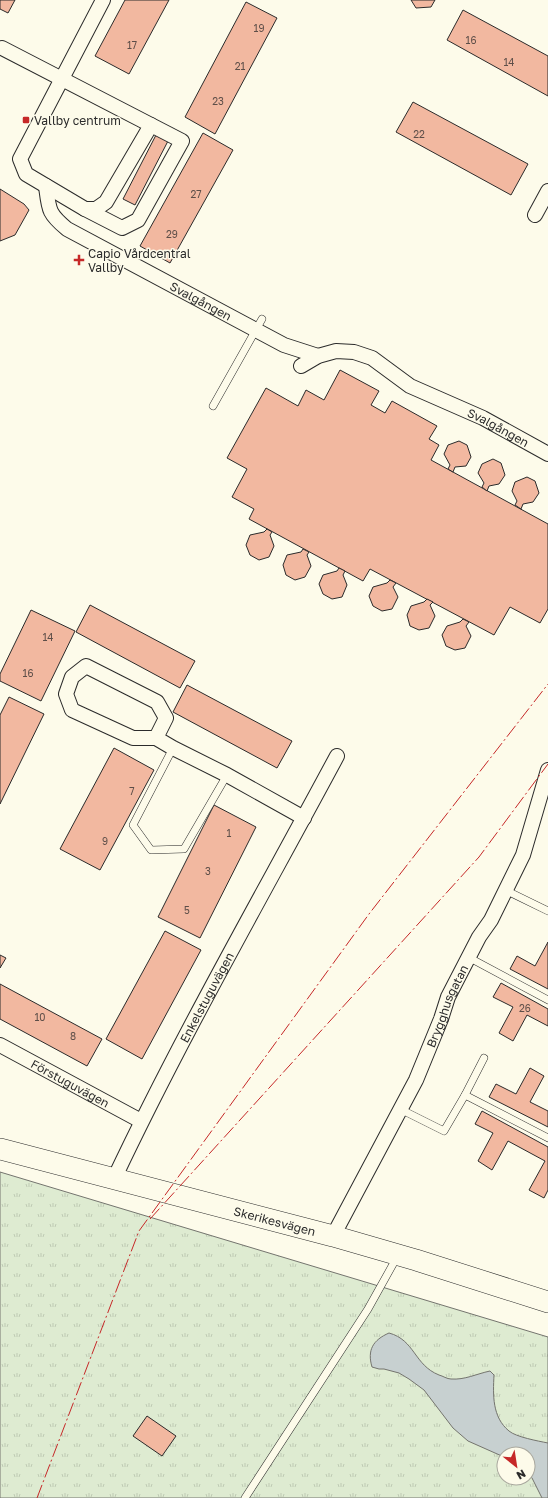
<svg xmlns="http://www.w3.org/2000/svg" width="548" height="1498" viewBox="0 0 548 1498" font-family="'Golos Text',sans-serif">
<style>
.grass{fill:url(#grass-tufts);stroke:#74746e;fill-rule:evenodd}
.water{fill:#c7d0d0;stroke:#74746e}
.building{fill:#f2b8a0;stroke:#2b2b2b}
.lines{fill:none;stroke-linecap:round;stroke-linejoin:round}
.lane-casing{stroke:#2b2b2b;stroke-width:8}
.street-casing{stroke:#2b2b2b;stroke-width:16}
.secondary-casing{stroke:#2b2b2b;stroke-width:22}
.lane{stroke:#fdfbea;stroke-width:7}
.street{stroke:#fdfbea;stroke-width:14}
.secondary{stroke:#fdfbea;stroke-width:21}
.power{stroke:#c62828;stroke-width:1;stroke-dasharray:14 3 2 3;stroke-linecap:butt}
.poi-dot{fill:#c62828;stroke:#fdfbea;stroke-width:1.5}
.labels{text-anchor:middle;dominant-baseline:central;stroke-width:3;stroke-linejoin:round;paint-order:stroke}
.number-label{font-size:10px;fill:#5d4e48}
.poi-label{font-size:12px;fill:#2b2b2b;stroke:#fdfbea;text-anchor:start}
.street-label{font-size:12px;fill:#2b2b2b;stroke:#fdfbea}
</style>
<defs>
<pattern id="grass-tufts" width="24" height="20" patternUnits="userSpaceOnUse"><rect width="24" height="20" fill="#deebd1"/><path d="M3 7l-1-3M5 7V3M7 7l1-3M15 17l-1-3M17 17v-4M19 17l1-3" fill="none" stroke="#bfcab4"/></pattern>
</defs>
<rect width="100%" height="100%" fill="#fdfbea"/>
<!-- grass -->
<path class="grass" d="M0,1172L548,1337V1498H0ZM504,1454H528V1478H504Z"/>
<!-- water -->
<path class="water" d="M389,1333C415,1340 414,1365 439,1375C443,1376 447,1379 451,1379C465,1380 476,1374 490,1371L494,1375C493,1395 492,1417 509,1431C516,1437 538,1441 548,1443V1498H542L532,1478L528,1473V1454H504V1457L468,1441L453,1428L424,1390L409,1379L399,1373L384,1369H379L372,1367C367,1350 373,1340 389,1333Z"/>
<!-- building -->
<g class="building">
<polygon points="0,0 15,0 8,13 0,9"/>
<polygon points="125,0 169,0 129,74 95,56"/>
<polygon points="411,0 435,0 431,7 416,8"/>
<polygon points="246,2 277,18 215,134 185,117"/>
<polygon points="463,10 548,56 548,96 447,40"/>
<polygon points="413,102 528,164 511,195 396,132"/>
<polygon points="203,133 233,150 170,263 140,246"/>
<polygon points="156,135 168,141 135,205 123,199"/>
<polygon points="0,189 24,204 29,210 15,235 0,241"/>
<polygon points="340,370 379,391 371,405 385,413 392,401 437,426 429,439 439,445 431,460 548,524 548,609 540,623 510,607 494,635 370,569 363,581 249,519 254,509 232,497 247,469 227,458 266,388 298,406 306,390 324,400"/>
<polygon points="459,441 467,445 471,457 466,466 455,467 453,472 448,469 450,465 444,454 448,445"/>
<polygon points="493,459 501,463 505,475 499,484 489,486 487,491 482,487 484,483 478,473 482,464"/>
<polygon points="527,477 535,481 539,493 533,502 523,504 521,509 515,505 517,501 512,491 515,482"/>
<polygon points="267,529 272,532 270,535 274,546 269,557 259,560 250,555 246,545 250,535 264,532"/>
<polygon points="303,549 309,552 307,555 311,566 305,577 295,580 286,575 283,565 287,555 301,552"/>
<polygon points="339,568 345,571 343,575 347,585 342,597 332,599 323,594 319,584 323,575 337,571"/>
<polygon points="390,580 396,583 393,587 398,597 392,609 382,611 373,606 369,596 373,587 387,583"/>
<polygon points="427,599 433,602 430,605 435,616 429,628 419,630 410,626 407,615 411,606 424,602"/>
<polygon points="90,605 195,661 180,688 76,632"/>
<polygon points="31,610 75,631 41,701 0,681 0,674"/>
<polygon points="463,619 469,622 466,626 471,636 465,648 455,650 446,646 442,635 447,626 460,622"/>
<polygon points="187,685 292,741 277,768 173,712"/>
<polygon points="9,697 44,714 0,804 0,715"/>
<polygon points="114,748 154,770 100,870 60,849"/>
<polygon points="214,805 256,827 200,938 158,917"/>
<polygon points="165,931 201,950 142,1059 106,1039"/>
<polygon points="548,942 548,989 510,969 517,956 535,966"/>
<polygon points="0,955 6,958 0,968"/>
<polygon points="501,983 548,1009 548,1026 527,1015 513,1041 499,1033 513,1007 493,997"/>
<polygon points="0,984 102,1039 87,1066 0,1019"/>
<polygon points="530,1068 544,1076 530,1102 548,1111 548,1127 489,1097 496,1084 516,1094"/>
<polygon points="482,1111 548,1147 548,1190 544,1198 529,1190 545,1161 508,1141 492,1170 478,1161 493,1133 475,1124"/>
<polygon points="147,1416 176,1436 162,1456 133,1436"/>
</g>
<g class="lines">
<defs>
<g id="lane">
<polyline points="213,406 262,319"/>
<polyline points="173,748 133,825 151,850 184,849 227,775"/>
<polyline points="505,890 548,911"/>
<polyline points="468,957 548,1000"/>
<polyline points="465,1095 484,1058"/>
<polyline points="400,1109 444,1131 465,1095 548,1138"/>
<polyline points="245,1498 368,1309 397,1257"/>
</g>
<g id="street">
<polyline points="103,0 20,159 26,174 85,209 122,228 138,220 182,141 151,125"/>
<polyline points="2,48 151,125 106,202 96,209 85,209"/>
<path id="s1" d="M46,186C49,210 48,213 67,229L284,345L318,356"/>
<polyline points="535,215 548,191"/>
<path id="s2" d="M301,366L318,356L336,351L354,352L372,358L410,386L483,418L548,454"/>
<polyline points="156,738 166,718 157,702 86,666 72,677 66,694 72,710 133,738 156,738 173,748 227,775 304,818"/>
<path id="s3" d="M0,1045L141,1121"/>
<path id="s4" d="M114,1179C182,1035 262,896 337,756"/>
<path id="s5" d="M333,1236L416,1080L441,1019L448,997L479,937L491,920L523,855L548,770"/>
</g>
<g id="secondary">
<path id="s6" d="M0,1149L333,1236L416,1260L548,1302"/>
</g>
</defs>
<!-- lane casing -->
<use href="#lane" class="lane-casing"/>
<!-- street casing -->
<use href="#street" class="street-casing"/>
<!-- secondary casing -->
<use href="#secondary" class="secondary-casing"/>
<!-- lane -->
<use href="#lane" class="lane"/>
<!-- street -->
<use href="#street" class="street"/>
<!-- secondary -->
<use href="#secondary" class="secondary"/>
<!-- power -->
<g class="power">
<polyline points="150,1219 479,857 548,764"/>
<polyline points="37,1498 139,1231 369,914 548,684"/>
</g>
</g>
<!-- markers -->
<g class="poi-dot">
<rect x="22" y="116" width="8" height="8" rx="2"/>
<path d="M77 254h4v4h4v4h-4v4h-4v-4h-4v-4h4z"/>
</g>
<g class="labels">
<!-- number labels -->
<g class="number-label">
<text x="259" y="28">19</text>
<text x="471" y="40">16</text>
<text x="132" y="45">17</text>
<text x="509" y="62">14</text>
<text x="240" y="66">21</text>
<text x="218" y="101">23</text>
<text x="419" y="134">22</text>
<text x="196" y="194">27</text>
<text x="172" y="234">29</text>
<text x="48" y="637">14</text>
<text x="28" y="673">16</text>
<text x="132" y="791">7</text>
<text x="229" y="833">1</text>
<text x="105" y="841">9</text>
<text x="208" y="871">3</text>
<text x="187" y="910">5</text>
<text x="525" y="1008">26</text>
<text x="40" y="1017">10</text>
<text x="73" y="1036">8</text>
</g>
<!-- poi labels -->
<g class="poi-label">
<text x="34" y="120">Vallby centrum</text>
<text x="88" y="253">Capio Vårdcentral<tspan x="88" dy="14">Vallby</tspan></text>
</g>
<!-- street labels -->
<g class="street-label">
<text stroke="none"><textPath href="#s1" startOffset="202">Svalgången</textPath></text>
<text stroke="none"><textPath href="#s2" startOffset="220">Svalgången</textPath></text>
<text stroke="none"><textPath href="#s4" startOffset="204">Enkelstuguvägen</textPath></text>
<text stroke="none"><textPath href="#s5" startOffset="257">Brygghusgatan</textPath></text>
<text stroke="none"><textPath href="#s3" startOffset="80">Förstuguvägen</textPath></text>
<text stroke="none"><textPath href="#s6" startOffset="284">Skerikesvägen</textPath></text>
</g>
</g>
<!-- north arrow -->
<g transform="translate(516 1466) rotate(150)"><circle r="19" fill="#fdfbea" stroke="#a9a89e"/>
<path d="M0-3L7 15L0 10L-7 15Z" fill="#c62828"/>
<text y="-6" font-size="11" font-weight="bold" text-anchor="middle" fill="#2b2b2b">N</text>
</g>
</svg>
